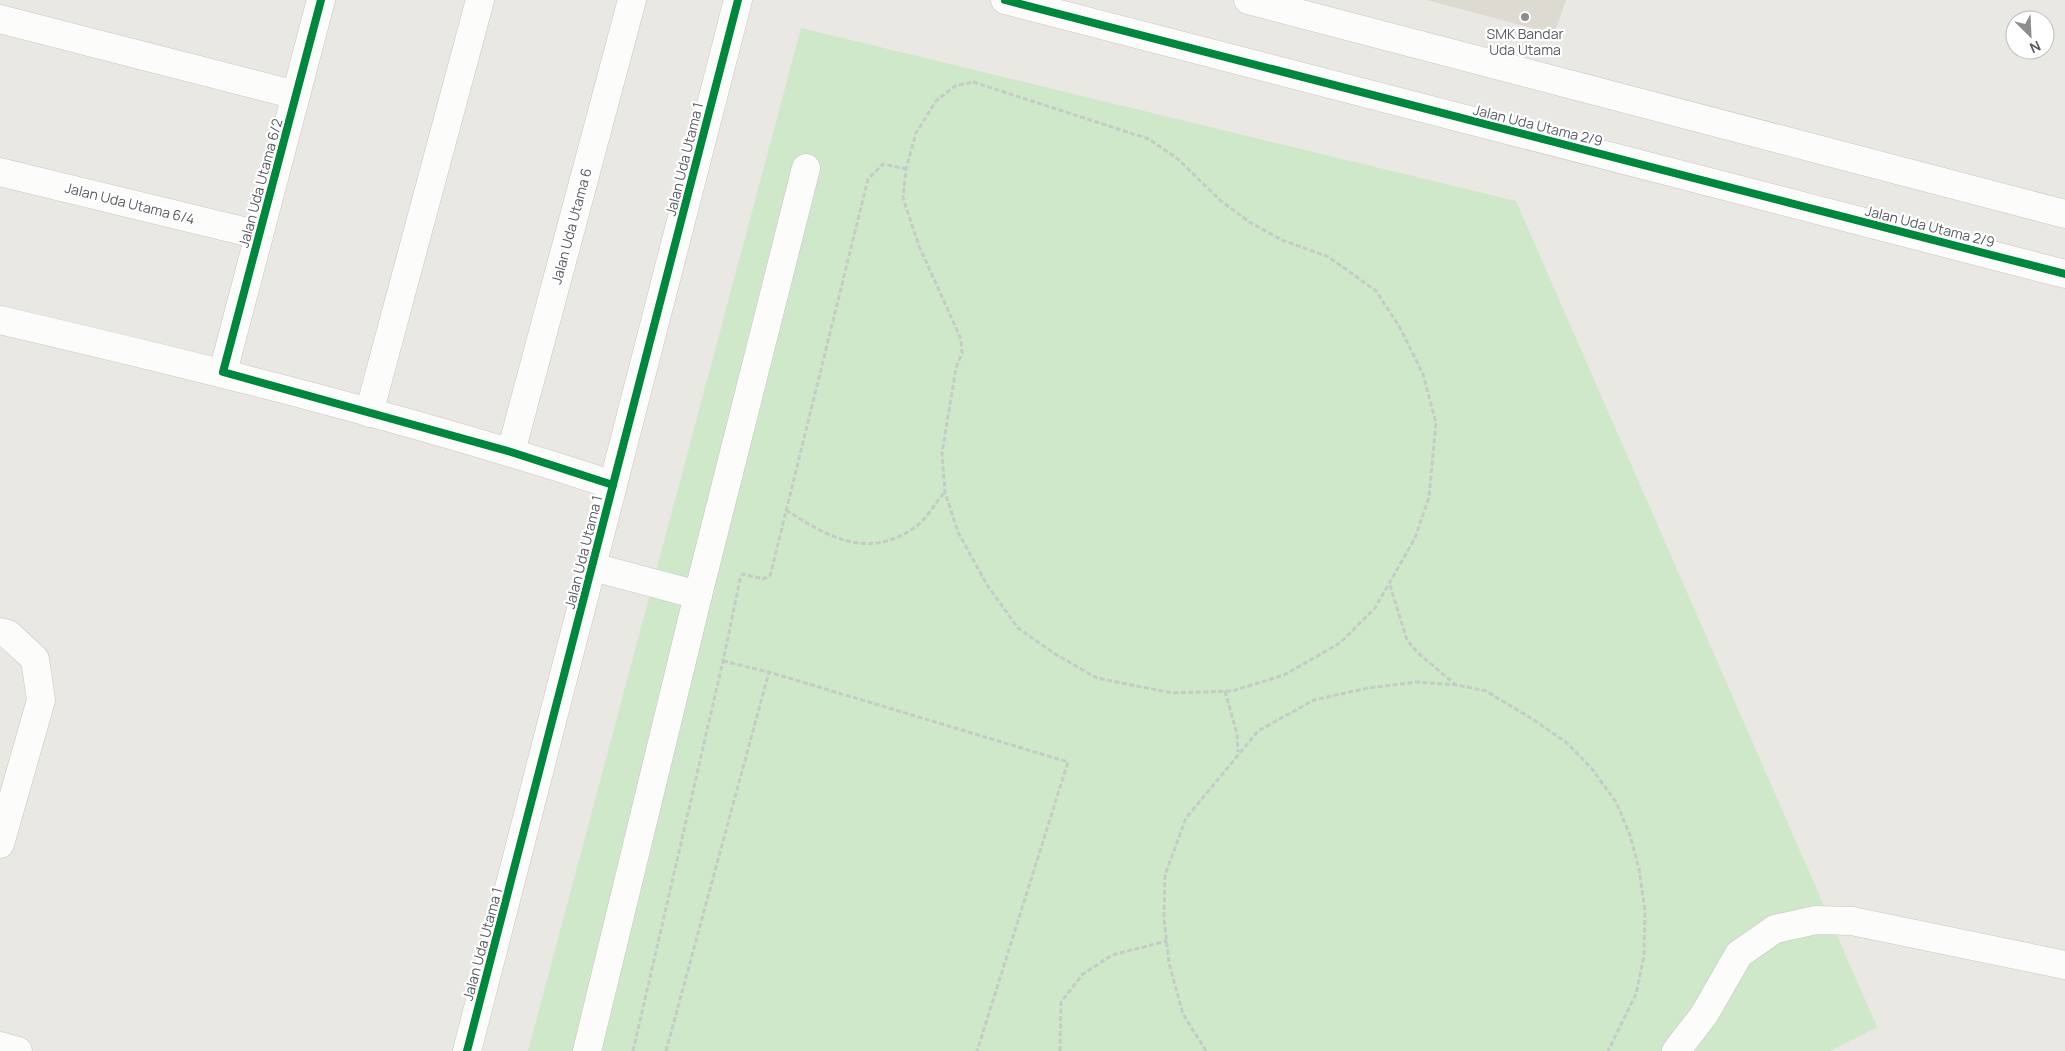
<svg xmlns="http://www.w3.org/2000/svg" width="2065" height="1051" viewBox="0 0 2065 1051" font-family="Manrope,sans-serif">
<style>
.education{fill:#dcdad1}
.green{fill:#cfe8ca}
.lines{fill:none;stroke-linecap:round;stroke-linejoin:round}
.minor-casing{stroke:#c6c6c5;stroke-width:29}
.path{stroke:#c5ccc8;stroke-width:3;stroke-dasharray:5 2.5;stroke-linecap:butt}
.minor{stroke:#fcfcfb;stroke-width:28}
.cycleway-casing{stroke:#fff;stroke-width:11}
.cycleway{stroke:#00873e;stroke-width:8}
.poi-dot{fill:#8b8d8f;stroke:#fff;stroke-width:2}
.labels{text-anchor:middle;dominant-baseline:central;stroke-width:4.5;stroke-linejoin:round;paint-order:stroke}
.poi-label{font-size:14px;fill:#585c62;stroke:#fff}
.street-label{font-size:14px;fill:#585c62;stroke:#fff}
</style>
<rect width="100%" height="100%" fill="#eae8e2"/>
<!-- education -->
<polygon class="education" points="1427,0 1566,0 1554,34"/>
<!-- green -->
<polygon class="green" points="801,28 1516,201 1877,1027 1830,1051 528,1051"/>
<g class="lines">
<defs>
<g id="minor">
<polyline points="1005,0 2065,274"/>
<polyline points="1248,0 2065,214"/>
<polyline points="0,19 296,95"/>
<polyline points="0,172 259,235"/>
<path d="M0,320C206,368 412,419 613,485"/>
<polyline points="223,372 321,0"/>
<polyline points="369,413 480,0"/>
<polyline points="511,452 632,0"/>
<polyline points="593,567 698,595"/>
<polyline points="0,632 8,634 35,659 41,700 0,844"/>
<polyline points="0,1046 18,1051"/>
<polyline points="467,1051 738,0"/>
<polyline points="587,1051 698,595 806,168"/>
<polyline points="1676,1051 1704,1015 1739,954 1775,929 1816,920 1852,921 2065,965"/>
</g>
</defs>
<!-- minor casing -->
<use href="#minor" class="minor-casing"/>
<!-- path -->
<g class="path">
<polygon points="973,82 1149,139 1178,159 1221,201 1251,223 1282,240 1329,257 1376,291 1399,326 1423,374 1436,423 1429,497 1415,538 1375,608 1340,643 1284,675 1232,691 1172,693 1097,678 1055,654 1018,628 987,585 958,532 945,492 942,453 956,368 962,353 961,339 919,246 903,198 906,169 916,133 936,101 955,86"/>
<path d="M786,510C828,537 867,560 914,528C926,520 935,503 945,492"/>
<polyline points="1390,585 1407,640 1418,653 1456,685"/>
<polyline points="723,661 769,672 1068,762 977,1051"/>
<polyline points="1225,691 1237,734 1238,752"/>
<polyline points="633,1051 723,661 740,579 743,574 763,579 770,576 868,179 883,164 906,169"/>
<polyline points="666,1051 769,672"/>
<polyline points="1060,1051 1061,1002 1083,974 1112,955 1167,941"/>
<polyline points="1206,1051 1183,1014 1169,963 1164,918 1165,875 1186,818 1258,731 1314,700 1368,688 1417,682 1457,685 1486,691 1534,720 1567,743 1592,769 1616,802 1630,835 1639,869 1645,910 1644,956 1636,994 1608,1051"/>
</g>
<!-- minor -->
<use href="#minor" class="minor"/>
<defs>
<g id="cycleway">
<polyline points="321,0 223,372 511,452 613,485"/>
<polyline points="1005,0 2065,274"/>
<polyline points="467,1051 738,0"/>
</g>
</defs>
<!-- cycleway casing -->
<use href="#cycleway" class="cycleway-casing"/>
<!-- cycleway -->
<use href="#cycleway" class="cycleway"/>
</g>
<!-- markers -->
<circle class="poi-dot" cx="1525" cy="17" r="5"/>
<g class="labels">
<!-- poi labels -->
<g class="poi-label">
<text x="1525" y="33">SMK Bandar<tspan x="1525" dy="16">Uda Utama</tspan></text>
</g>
<!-- street labels -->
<g class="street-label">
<text transform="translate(1538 125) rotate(14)">Jalan Uda Utama 2/9</text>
<text transform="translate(684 159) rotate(-76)">Jalan Uda Utama 1</text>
<text transform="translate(260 183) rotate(-75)">Jalan Uda Utama 6/2</text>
<text transform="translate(130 203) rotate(14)">Jalan Uda Utama 6/4</text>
<text transform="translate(571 226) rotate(-75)">Jalan Uda Utama 6</text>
<text transform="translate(1930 226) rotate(14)">Jalan Uda Utama 2/9</text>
<text transform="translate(583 552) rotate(-76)">Jalan Uda Utama 1</text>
<text transform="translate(482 944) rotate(-75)">Jalan Uda Utama 1</text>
</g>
</g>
<!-- north arrow -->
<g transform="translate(2030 35) rotate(156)"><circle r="24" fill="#ffffff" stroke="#bcbec0"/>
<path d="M0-4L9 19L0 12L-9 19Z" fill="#8b8d8f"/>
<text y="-8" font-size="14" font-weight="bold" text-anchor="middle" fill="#585c62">N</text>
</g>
</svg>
